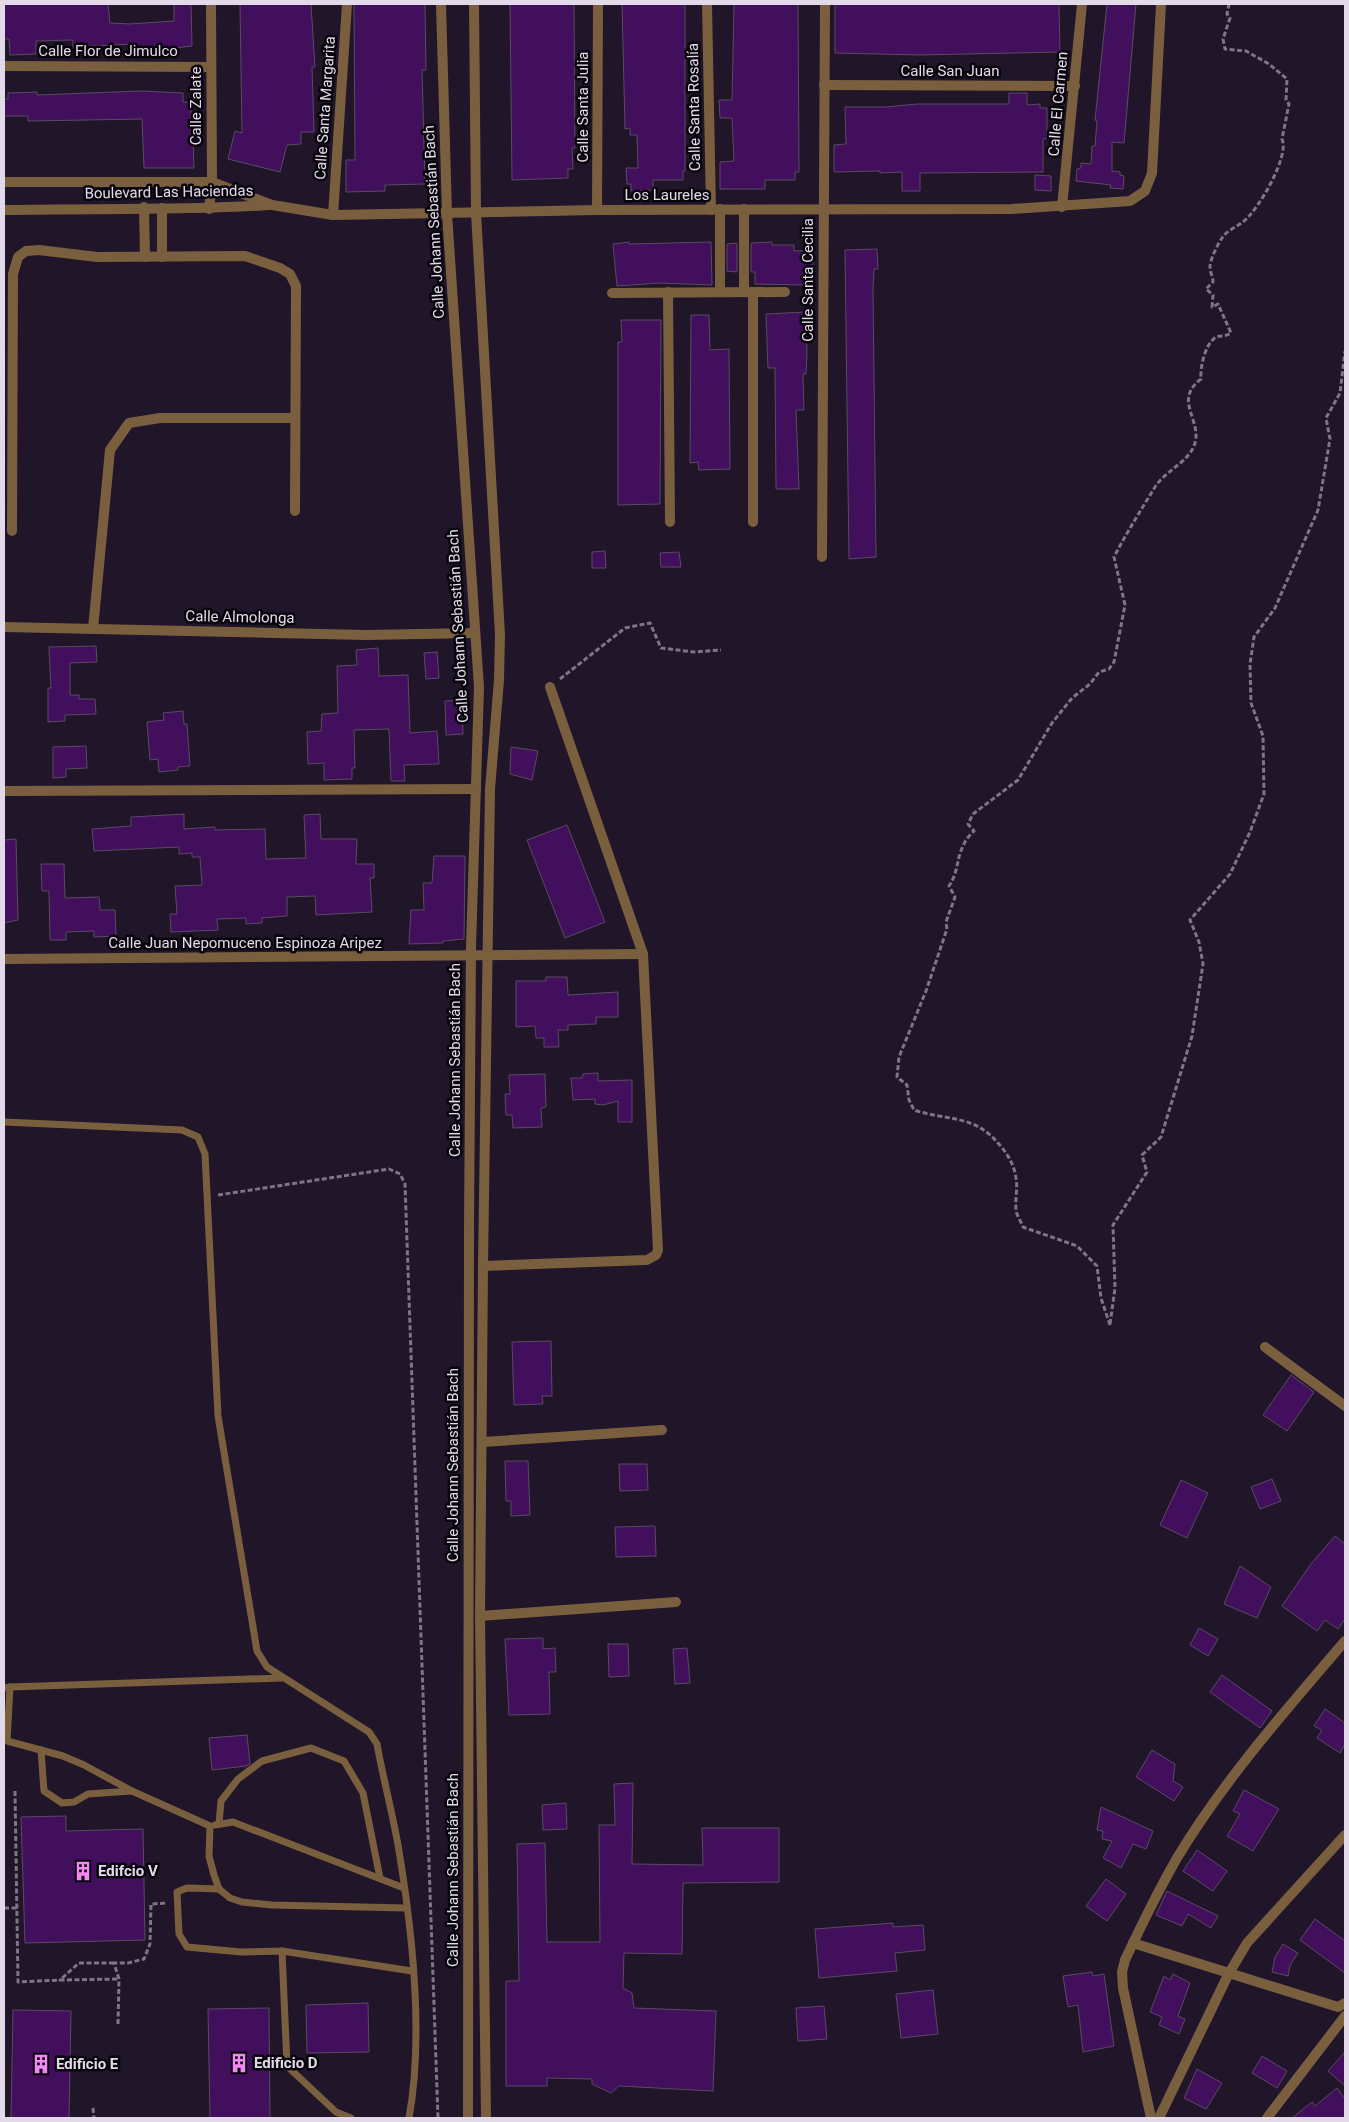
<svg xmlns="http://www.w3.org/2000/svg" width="1349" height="2122" viewBox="0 0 1349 2122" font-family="Roboto,sans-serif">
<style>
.building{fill:#420f5c;stroke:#594b63}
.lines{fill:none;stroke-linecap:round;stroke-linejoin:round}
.path{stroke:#7f7586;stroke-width:3;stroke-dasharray:5 2.5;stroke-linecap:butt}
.service{stroke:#7a5f3f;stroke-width:7}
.minor{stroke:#7a5f3f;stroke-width:10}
.labels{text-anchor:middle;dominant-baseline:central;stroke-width:5;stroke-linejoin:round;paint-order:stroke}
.street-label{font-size:15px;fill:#e2dae8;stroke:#08040c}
.poi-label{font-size:15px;font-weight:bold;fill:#e2dae8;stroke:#08040c;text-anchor:start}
</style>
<rect width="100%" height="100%" fill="#21152a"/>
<!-- building -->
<g class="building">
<polygon points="4,4 108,4 110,23 130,24 174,21 174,4 191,4 192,46 157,50 156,47 134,48 134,44 73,47 73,40 36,41 36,54 10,55 9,39 4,39"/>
<polygon points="240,4 311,4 315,67 312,67 314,132 301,132 301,144 287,145 280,172 228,159 235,131 242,133"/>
<polygon points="354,4 425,4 426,70 422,70 425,184 385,185 385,191 346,192 346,160 355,160"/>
<polygon points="510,4 574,4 575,148 572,148 573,169 568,169 568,178 512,180"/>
<polygon points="622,4 685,4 685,171 683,171 683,180 653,180 653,190 631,191 631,184 627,184 626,168 638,168 637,135 630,135 630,128 625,129"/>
<polygon points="734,4 798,4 799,172 795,172 795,180 765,180 765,189 720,189 720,162 734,161 732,118 720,118 719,100 732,100"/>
<polygon points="835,4 1059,4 1060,52 919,55 835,53"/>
<polygon points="1107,4 1136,4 1124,143 1112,142 1112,171 1120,172 1120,175 1124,176 1123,189 1110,188 1111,185 1076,181 1077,169 1081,168 1081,163 1091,164 1092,146 1095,146 1097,121 1095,120"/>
<polygon points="141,91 183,93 183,102 191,102 191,138 193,138 194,168 144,168 142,119 28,121 28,116 4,116 4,99 8,99 8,93 37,92 37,95"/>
<polygon points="1009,93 1027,93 1027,105 1040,104 1040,108 1047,108 1047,138 1043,139 1043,172 920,173 920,191 902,191 902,172 880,173 880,171 834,172 834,145 846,144 845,107 886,107 917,104 1009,104"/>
<polygon points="1035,175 1051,176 1051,191 1035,190"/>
<polygon points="629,242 629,244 711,242 712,285 660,283 617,286 613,244"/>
<polygon points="772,242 772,245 794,245 794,251 812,250 814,280 805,281 805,285 755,284 755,272 751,272 751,243"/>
<polygon points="737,243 737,272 727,271 727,244"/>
<polygon points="877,249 878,269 874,269 873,288 876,557 849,559 845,250"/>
<polygon points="805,312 807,352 806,374 803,374 804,410 796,410 799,489 776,489 775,368 768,368 766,314"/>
<polygon points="691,315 709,315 710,350 729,349 730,469 699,470 698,462 690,463"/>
<polygon points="621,320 661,320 660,504 618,505 618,342 622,342"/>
<polygon points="605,551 606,568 592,568 592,552"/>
<polygon points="679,552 681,567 661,567 660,553"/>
<polygon points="96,646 97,662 70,663 70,695 79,695 79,699 95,699 96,714 65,715 65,721 48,722 48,688 51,688 49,647"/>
<polygon points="378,648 379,676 408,675 410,733 437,731 439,764 404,765 405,781 391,781 389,729 354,730 355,768 352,768 352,779 324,780 324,763 308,764 307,732 321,731 322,714 338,713 337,666 357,665 356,650"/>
<polygon points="437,652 439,678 426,679 424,653"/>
<polygon points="462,700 463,734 446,735 445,701"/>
<polygon points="183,711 184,724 187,724 190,766 178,767 178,770 159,772 158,759 150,760 147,722 164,720 163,713"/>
<polygon points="86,746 87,768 66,769 66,777 53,778 53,747"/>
<polygon points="511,747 538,751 532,780 510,774"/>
<polygon points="184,814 184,829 215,827 215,830 265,829 266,859 306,858 304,815 320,814 321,839 357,839 356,864 374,864 374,878 370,878 372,912 316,915 315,896 287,897 287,916 262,918 262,923 246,924 246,918 217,919 218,930 171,932 170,914 177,914 175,886 202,885 200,857 192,857 192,853 179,854 179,847 94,851 92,829 131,826 131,817"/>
<polygon points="567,825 605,922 565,938 527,840"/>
<polygon points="16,839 18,920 4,923 4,840"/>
<polygon points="434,856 465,856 464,939 443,941 443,943 409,944 411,910 424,910 423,883 432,883"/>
<polygon points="41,864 64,864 65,898 99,897 100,910 115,910 116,936 94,937 94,931 66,932 66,940 50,940 49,891 42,891"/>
<polygon points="546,977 567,977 568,995 618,992 618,1017 596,1017 596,1024 568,1025 568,1030 558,1030 559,1047 544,1047 544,1038 536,1038 535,1026 516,1027 516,981 546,981"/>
<polygon points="598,1073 598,1081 632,1080 632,1122 618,1122 618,1101 603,1105 595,1104 595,1099 573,1100 571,1078 582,1078 583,1074"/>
<polygon points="545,1074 546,1107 541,1108 542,1127 513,1128 512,1115 506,1115 505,1094 510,1094 509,1075"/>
<polygon points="551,1341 552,1396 542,1396 543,1404 514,1405 512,1342"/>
<polygon points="1291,1375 1314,1392 1287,1431 1263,1415"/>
<polygon points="505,1461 528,1461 530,1515 511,1516 511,1501 506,1501"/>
<polygon points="619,1464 647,1464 648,1490 620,1491"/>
<polygon points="1272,1479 1281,1501 1260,1509 1251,1487"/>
<polygon points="1181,1480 1208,1493 1187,1538 1160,1525"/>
<polygon points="655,1526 656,1556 616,1557 615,1527"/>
<polygon points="1335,1536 1345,1544 1345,1619 1338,1629 1325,1620 1317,1631 1282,1606 1311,1564"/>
<polygon points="1240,1566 1271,1587 1257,1618 1224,1604"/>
<polygon points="1199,1628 1218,1639 1208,1656 1190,1645"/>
<polygon points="543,1638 543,1649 555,1648 556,1672 549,1672 550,1714 509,1715 505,1639"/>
<polygon points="608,1644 628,1644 629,1676 609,1677"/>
<polygon points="687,1648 690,1683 675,1684 673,1649"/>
<polygon points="1222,1675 1272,1711 1260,1728 1210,1692"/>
<polygon points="1325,1709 1345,1723 1345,1744 1340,1753 1317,1738 1322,1730 1314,1726"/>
<polygon points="247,1735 250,1764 246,1766 212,1770 209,1738"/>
<polygon points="1152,1750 1175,1764 1173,1781 1183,1787 1174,1801 1136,1777"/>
<polygon points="633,1783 632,1864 703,1865 702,1828 779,1828 779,1882 683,1883 682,1954 624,1953 623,1988 632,1993 634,2008 716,2011 713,2091 619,2086 611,2093 592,2084 592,2079 547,2078 547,2086 506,2086 506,1981 519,1981 517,1844 545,1843 547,1942 600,1942 599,1825 615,1825 614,1784"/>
<polygon points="1244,1790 1279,1809 1253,1851 1227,1836 1240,1814 1233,1811"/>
<polygon points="566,1803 567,1829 543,1830 542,1805"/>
<polygon points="1101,1807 1153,1831 1146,1849 1133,1844 1121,1868 1103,1858 1112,1841 1102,1839 1103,1831 1097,1830"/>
<polygon points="66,1816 66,1831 143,1829 145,1940 25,1943 21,1817"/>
<polygon points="1197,1850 1227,1871 1213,1891 1183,1871"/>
<polygon points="1106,1879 1126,1894 1107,1921 1086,1906"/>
<polygon points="1167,1891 1218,1916 1211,1928 1188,1914 1182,1926 1156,1915"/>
<polygon points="1315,1919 1345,1941 1345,1973 1300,1940"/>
<polygon points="893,1923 893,1927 923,1925 925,1950 895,1953 897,1971 819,1978 815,1929"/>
<polygon points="1283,1944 1298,1953 1290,1965 1288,1976 1272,1972 1275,1957"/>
<polygon points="1092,1972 1093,1976 1104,1974 1114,2046 1083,2052 1078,2005 1068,2007 1063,1976"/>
<polygon points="1173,1974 1190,1983 1178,2016 1185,2019 1179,2034 1159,2025 1162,2017 1150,2012 1164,1976 1170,1980"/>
<polygon points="933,1990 938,2034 901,2038 896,1994"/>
<polygon points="368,2003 369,2052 307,2053 306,2005"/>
<polygon points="824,2006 827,2039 798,2041 796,2008"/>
<polygon points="269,2008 270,2118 210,2118 208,2009"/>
<polygon points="13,2010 71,2011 69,2118 11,2118"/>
<polygon points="1345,2052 1345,2086 1328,2071"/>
<polygon points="1262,2056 1287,2071 1277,2088 1252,2073"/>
<polygon points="1197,2069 1222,2083 1206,2109 1184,2098"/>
<polygon points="1337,2088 1345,2099 1345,2118 1292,2118 1312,2102 1315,2106"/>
</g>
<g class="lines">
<!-- path -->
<g class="path">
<polyline points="560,679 625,628 650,623 661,648 694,652 721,650"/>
<polyline points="218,1195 389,1169 400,1174 405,1184 438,2118"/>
<polyline points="1110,1324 1115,1288 1113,1225 1147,1172 1142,1155 1161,1137 1192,1036 1203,964 1199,942 1190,920 1230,874 1250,832 1264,794 1263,736 1251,703 1250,664 1254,637 1275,608 1318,510 1330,439 1326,418 1340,393 1345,351"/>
<path d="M1110,1325L1101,1298L1097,1266L1077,1246L1023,1227C1021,1221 1016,1215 1016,1209C1015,1198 1018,1188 1016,1178C1014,1164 1007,1153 998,1143C973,1114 947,1121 914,1110L909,1100L907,1085L897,1077L899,1057L926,991L947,929L946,922L955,897L949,886C959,871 956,859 964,844C966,839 970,835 974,831L968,824L973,814L1018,780L1052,723L1072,698L1090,684L1099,672L1109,669L1114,662L1125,605L1114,557C1127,532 1141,510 1155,487C1166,470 1186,464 1194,446C1204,421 1172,401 1201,379C1200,367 1205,344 1216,337C1221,335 1226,337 1231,333L1218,304L1212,307L1213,295L1206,289L1213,282C1213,277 1210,272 1210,267C1210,259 1218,244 1222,238C1227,230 1237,227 1244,221C1258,210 1290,156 1282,139L1289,104L1286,100L1287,79L1269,64L1246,51L1225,49L1223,39L1230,18L1227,14L1229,4"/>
<polyline points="15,1791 18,1982 60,1980"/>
<polyline points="4,1908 17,1908"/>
<polyline points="114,1963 79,1963 60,1980 119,1979"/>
<polyline points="118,2024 119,1979 114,1963 128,1963 144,1959 150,1944 151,1904 167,1903"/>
<polyline points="93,2108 94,2118"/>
</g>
<!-- service -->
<g class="service">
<path d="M4,1122L182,1130L198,1137L205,1154L218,1416L257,1651L267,1667L369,1732L377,1744C383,1778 392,1811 398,1845C412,1928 424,2036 409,2118"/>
<polyline points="10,1687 281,1678"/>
<polyline points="4,1688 10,1687 7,1741 63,1756 84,1765 132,1791 210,1826 209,1856 214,1875 219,1889 230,1898 242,1902 272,1905 406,1908"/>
<polyline points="41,1750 44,1791 62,1803 74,1802 88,1794 131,1791"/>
<polyline points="219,1824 221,1801 238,1779 262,1761 311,1748 344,1761 363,1793 380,1878"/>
<polyline points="215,1825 233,1822 404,1888"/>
<polyline points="219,1889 187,1888 177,1892 179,1934 187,1947 241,1952 282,1951 412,1971"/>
<polyline points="282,1951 287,2066 336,2112 351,2118"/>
</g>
<!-- minor -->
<g class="minor">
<polyline points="441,4 447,214 479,687 471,947 469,1229 468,2118"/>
<polyline points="474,4 476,213 500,635 499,680 490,789 483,1266 480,1616 486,2118"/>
<polyline points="707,4 711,210"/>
<polyline points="4,66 211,67"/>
<polyline points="824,85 1075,86"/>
<polyline points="4,182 212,182 272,205 333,215 597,210 1012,209 1130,201 1145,191 1152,173 1161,4"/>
<polyline points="144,207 145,257"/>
<polyline points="1062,207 1082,4"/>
<polyline points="162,208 162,257"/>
<polyline points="209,209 212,182 211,4"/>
<polyline points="720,209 720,292"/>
<polyline points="744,209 744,292"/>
<path d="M4,210C92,208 181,211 269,205"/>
<polyline points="597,210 598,4"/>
<polyline points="333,215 347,4"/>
<polyline points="668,292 670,522"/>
<polyline points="753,292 753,522"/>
<polyline points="612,293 785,292"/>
<polyline points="12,531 13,274 18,257 26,251 39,250 97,257 245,256 280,268 290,274 296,286 295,511"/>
<polyline points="822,557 825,4"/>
<polyline points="4,627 366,635 475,633"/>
<polyline points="93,629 110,450 129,423 160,418 295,418"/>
<polyline points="4,791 476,789"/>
<polyline points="4,959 643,954"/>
<polyline points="483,1266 647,1260 656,1255 658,1250 643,954 550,687"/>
<polyline points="1265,1347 1345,1406"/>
<polyline points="483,1442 662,1430"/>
<polyline points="480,1616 676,1602"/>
<polyline points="1133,1943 1338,2007 1345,2003"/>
<path d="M1151,2118L1123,1988L1122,1972L1125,1960C1141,1926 1158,1891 1177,1858C1224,1780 1286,1710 1345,1641"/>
<polyline points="1159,2118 1228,1975 1247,1943 1345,1835"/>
<polyline points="1267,2118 1345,2016"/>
</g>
</g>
<!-- icons -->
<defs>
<symbol id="building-bare" viewBox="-9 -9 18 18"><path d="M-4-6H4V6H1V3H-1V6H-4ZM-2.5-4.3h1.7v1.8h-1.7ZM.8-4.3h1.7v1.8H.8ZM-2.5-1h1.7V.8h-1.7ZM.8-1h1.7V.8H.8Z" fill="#f28af3" stroke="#08040c" stroke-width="2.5" paint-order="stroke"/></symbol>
</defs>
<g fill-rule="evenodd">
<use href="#building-bare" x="69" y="1857" width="28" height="28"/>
<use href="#building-bare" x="225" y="2049" width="28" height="28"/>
<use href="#building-bare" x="27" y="2050" width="28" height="28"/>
</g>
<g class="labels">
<!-- street labels -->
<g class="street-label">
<text x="108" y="51">Calle Flor de Jimulco</text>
<text x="950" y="71">Calle San Juan</text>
<text transform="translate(1058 104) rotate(-85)">Calle El Carmen</text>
<text transform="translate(196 106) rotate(-90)">Calle Zalate</text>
<text transform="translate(583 107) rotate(-90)">Calle Santa Julia</text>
<text transform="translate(694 107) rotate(-91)">Calle Santa Rosalía</text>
<text transform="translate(325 108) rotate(-86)">Calle Santa Margarita</text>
<text transform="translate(169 192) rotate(-1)">Boulevard Las Haciendas</text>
<text x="667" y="195">Los Laureles</text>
<text transform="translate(434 222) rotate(-93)">Calle Johann Sebastián Bach</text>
<text transform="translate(808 280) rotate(-90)">Calle Santa Cecilia</text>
<text transform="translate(240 617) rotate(1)">Calle Almolonga</text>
<text transform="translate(458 626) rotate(-93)">Calle Johann Sebastián Bach</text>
<text x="245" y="943">Calle Juan Nepomuceno Espinoza Aripez</text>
<text transform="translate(455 1060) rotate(-90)">Calle Johann Sebastián Bach</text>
<text transform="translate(453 1465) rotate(-90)">Calle Johann Sebastián Bach</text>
<text transform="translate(453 1870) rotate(-90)">Calle Johann Sebastián Bach</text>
</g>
<!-- poi labels -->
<g class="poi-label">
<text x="98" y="1871">Edifcio V</text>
<text x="254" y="2063">Edificio D</text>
<text x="56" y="2064">Edificio E</text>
</g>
</g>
<!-- border -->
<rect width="1349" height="2122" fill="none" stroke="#e2dae8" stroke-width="10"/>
</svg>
